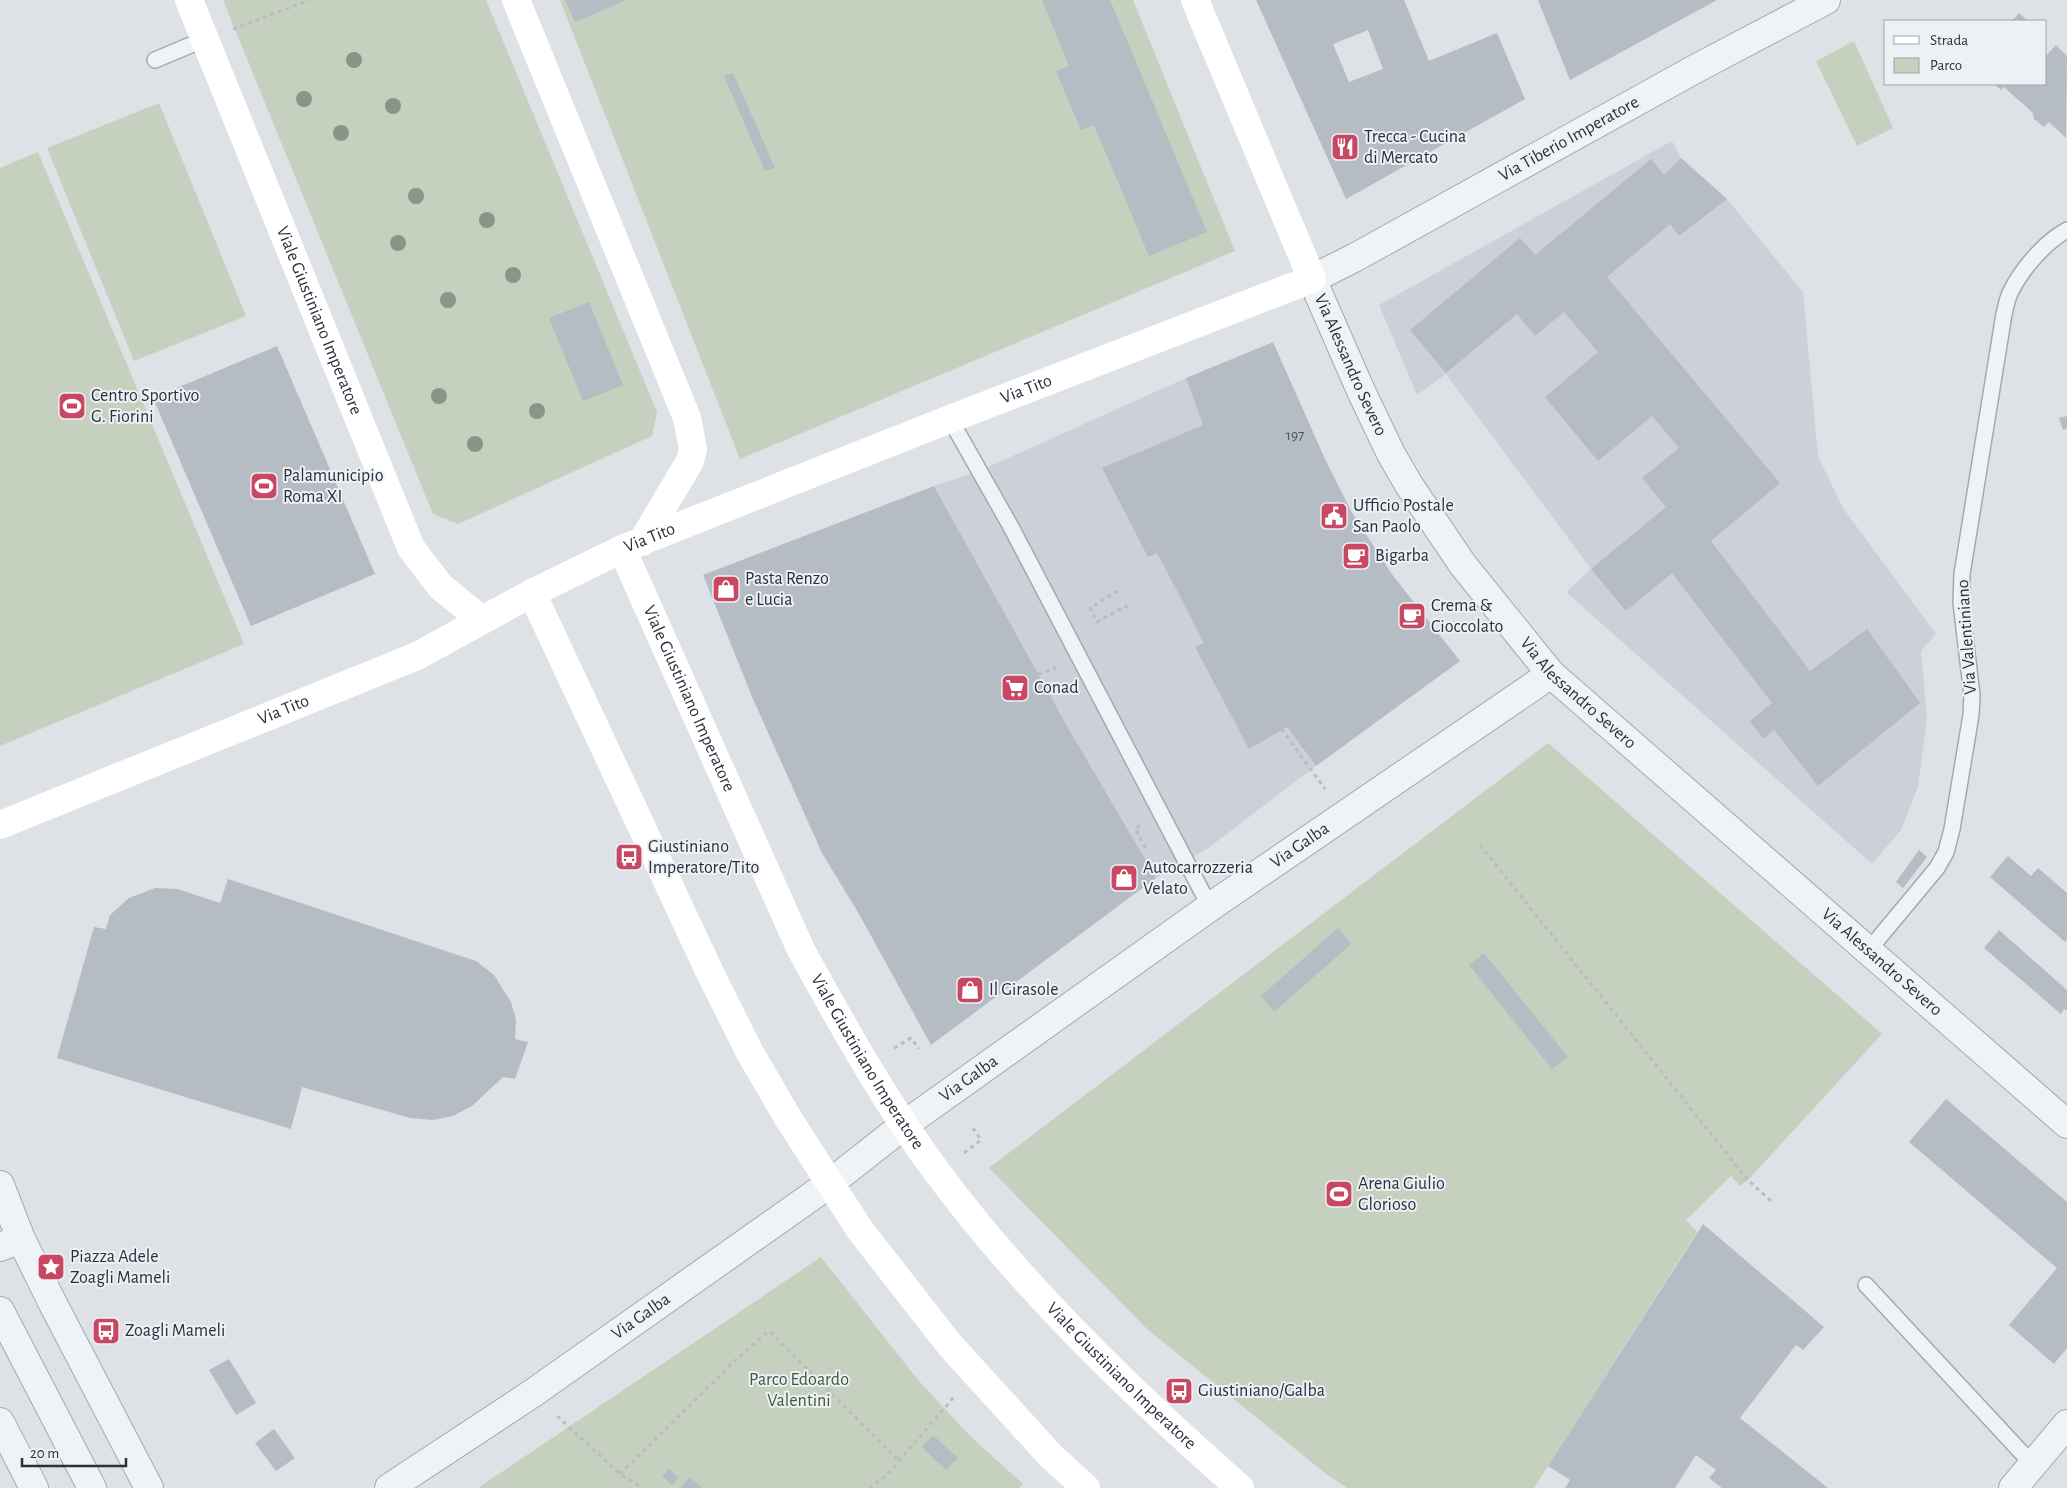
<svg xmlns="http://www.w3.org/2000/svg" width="2067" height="1488" viewBox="0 0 2067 1488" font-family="'Alegreya Sans',sans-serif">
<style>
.built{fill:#ccd1d9}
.green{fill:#c5d0bf}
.building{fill:#b5bcc3;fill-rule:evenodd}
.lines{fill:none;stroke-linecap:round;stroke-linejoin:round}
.lane-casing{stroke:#a4a9b1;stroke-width:18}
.street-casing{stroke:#a4a9b1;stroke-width:30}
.path{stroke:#b8bdc1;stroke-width:3;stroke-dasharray:4 4;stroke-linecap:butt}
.lane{stroke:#f0f3f5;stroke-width:15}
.street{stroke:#f0f3f5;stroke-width:28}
.secondary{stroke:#fff;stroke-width:28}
.tree{fill:#879686}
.labels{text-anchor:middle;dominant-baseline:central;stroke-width:4;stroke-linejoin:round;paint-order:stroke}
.number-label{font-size:15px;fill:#4b545e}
.poi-label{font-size:18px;fill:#28313d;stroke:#edf1f5;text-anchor:start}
.street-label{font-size:18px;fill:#28313d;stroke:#edf1f5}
.park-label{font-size:18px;fill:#3f5836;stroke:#edf1f5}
</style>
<rect width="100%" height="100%" fill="#dee2e7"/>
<!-- built -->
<g class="built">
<polygon points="1672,141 1681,158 1727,199 1803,292 1818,456 1843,508 1936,634 1921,651 1927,718 1918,787 1901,830 1872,864 1566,592 1591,569 1446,374 1417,395 1379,305"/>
<polygon points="1186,378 1203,425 1287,727 1316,766 1207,849 1156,878 1141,854 899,563 1020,643 934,486 979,471"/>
</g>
<!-- green -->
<g class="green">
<polygon points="223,0 486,0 657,412 652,436 458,524 433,514"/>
<polygon points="560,0 1133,0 1235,251 740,459"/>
<polygon points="1854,41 1893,128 1857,146 1816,61"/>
<polygon points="159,103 246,316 134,361 47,148"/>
<polygon points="38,152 244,644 0,746 0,168"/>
<polygon points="1548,743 1882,1034 1748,1180 1740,1186 1731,1176 1686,1220 1697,1232 1534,1488 1347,1488 1325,1473 1147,1329 989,1168"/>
<polygon points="821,1257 918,1380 971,1437 1023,1484 1019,1488 478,1488"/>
</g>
<!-- building -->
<g class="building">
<polygon points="565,0 627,0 575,22"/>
<polygon points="1042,0 1110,0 1207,232 1149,256 1094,125 1081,130 1056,71 1069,66"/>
<path d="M1256,0H1404L1429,61L1497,33L1525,99L1346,199ZM1368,30L1383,69L1349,82L1333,44Z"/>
<polygon points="1538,0 1717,0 1570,80"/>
<polygon points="2019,13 2028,21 2012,21"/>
<polygon points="2056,45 2067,56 2066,138 2049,122 2044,127 2034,119 2033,113 2004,87 2001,90 1994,84 2046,84 2046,56"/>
<polygon points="733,73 775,168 765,171 724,76"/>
<polygon points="1681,158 1727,199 1679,236 1670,224 1607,277 1780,483 1711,541 1810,671 1867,629 1920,703 1818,786 1774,730 1763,739 1750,721 1772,703 1672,573 1626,611 1591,569 1666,507 1642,478 1679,448 1652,416 1598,461 1545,397 1598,352 1564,312 1535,336 1517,314 1446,373 1410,330 1520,238 1535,255 1651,159 1664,175"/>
<polygon points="589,302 623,385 583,401 549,318"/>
<polygon points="1273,342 1325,459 1351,511 1391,573 1460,661 1316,766 1287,727 1249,749 1195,647 1204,643 1175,587 1157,553 1148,557 1102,468 1203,425 1186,378"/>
<polygon points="277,346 375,574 251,626 153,398"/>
<polygon points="2067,416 2067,428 2063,430 2059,418"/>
<polygon points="934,486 1067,726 1156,878 931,1045 859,914 822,853 753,699 703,575"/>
<polygon points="1919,850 1927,857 1903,888 1896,882"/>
<polygon points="2008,856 2031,876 2038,868 2067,893 2067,940 2065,942 1990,877"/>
<polygon points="228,879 476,961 494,975 511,1002 516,1020 515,1039 528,1042 515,1079 503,1077 472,1106 453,1116 433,1120 410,1118 302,1087 291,1129 57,1058 94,927 106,929 110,915 129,898 155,888 178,889 220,903"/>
<polygon points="1338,928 1351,944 1274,1012 1261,996"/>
<polygon points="1999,930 2067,990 2067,1011 2064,1009 2061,1014 1984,948"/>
<polygon points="1484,953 1568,1057 1552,1069 1469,965"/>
<polygon points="1946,1099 2067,1202 2067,1348 2054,1364 2009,1325 2057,1268 1909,1142"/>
<polygon points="1703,1224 1824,1327 1803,1350 1796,1345 1740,1418 1828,1488 1722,1488 1709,1478 1716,1470 1696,1455 1675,1488 1565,1488 1570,1480 1548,1466"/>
<polygon points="229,1359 256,1403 236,1415 209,1370"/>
<polygon points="274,1429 295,1458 276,1471 255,1443"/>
<polygon points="933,1435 958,1458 946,1470 922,1447"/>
<polygon points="669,1469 679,1478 672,1485 662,1476"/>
<polygon points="690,1477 702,1488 680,1488"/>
</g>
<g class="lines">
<defs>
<g id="lane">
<polyline points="155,60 205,39"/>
<polyline points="950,419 1011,527 1210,907"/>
<path d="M1868,951L1937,868L1946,852L1952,829L1971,715L1972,695L1961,603L1962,574L2004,314C2006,307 2007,298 2011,291C2022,269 2045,242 2067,230"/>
<polyline points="1866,1285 2033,1465"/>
</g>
<g id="street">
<path id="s1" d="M1826,0L1697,68L1354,258L1312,279L1361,391L1391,454L1409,485L1463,565L1551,674L2067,1124"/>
<polyline points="0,1185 21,1239 52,1302 149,1488"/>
<polyline points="0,1247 21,1239"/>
<polyline points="0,1311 92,1488"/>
<polyline points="0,1422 34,1488"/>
<path id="s2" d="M389,1488L533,1393L829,1184L904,1125L1210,907L1551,674"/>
<polyline points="2013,1488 2067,1424"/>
</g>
</defs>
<!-- lane casing -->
<use href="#lane" class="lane-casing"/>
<!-- street casing -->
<use href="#street" class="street-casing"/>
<!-- path -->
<g class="path">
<polyline points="233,29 310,0"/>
<polyline points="1118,591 1090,608 1097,622 1126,606 1129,611"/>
<polyline points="1038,674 1056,668"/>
<polyline points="1256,729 1275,720 1325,789"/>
<polyline points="1140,826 1135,828 1145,847 1148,845"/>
<polyline points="1480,845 1748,1180 1772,1202"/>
<polyline points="894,1048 911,1038 919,1049"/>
<polyline points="964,1153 981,1140 973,1128"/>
<polyline points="557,1416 620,1474 643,1488"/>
<polyline points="620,1474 739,1357 769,1331 899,1461"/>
<polyline points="869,1488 887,1475 954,1397"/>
</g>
<!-- lane -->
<use href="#lane" class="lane"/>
<!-- street -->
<use href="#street" class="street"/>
<!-- secondary -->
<g class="secondary">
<path id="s3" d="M189,0L411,548L441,587L482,620"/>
<polyline points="516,0 687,418 693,449 690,461 642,542"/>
<path id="s4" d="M622,549L801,950C843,1026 885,1102 937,1172C1022,1287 1133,1394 1240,1488"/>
<polyline points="532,593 713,979 749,1051 788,1118 860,1230 949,1344 1050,1455 1086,1488"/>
<path id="s5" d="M0,825L417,656L532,593L622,549L950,419L1312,279L1195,0"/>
</g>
</g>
<!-- trees -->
<g class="tree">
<circle cx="354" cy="60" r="8"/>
<circle cx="304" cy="99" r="8"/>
<circle cx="393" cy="106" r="8"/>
<circle cx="341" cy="133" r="8"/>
<circle cx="416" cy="196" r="8"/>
<circle cx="487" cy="220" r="8"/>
<circle cx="398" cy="243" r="8"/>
<circle cx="513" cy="275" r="8"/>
<circle cx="448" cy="300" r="8"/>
<circle cx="439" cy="396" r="8"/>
<circle cx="537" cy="411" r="8"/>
<circle cx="475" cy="444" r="8"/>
</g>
<!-- icons -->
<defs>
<symbol id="restaurant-square" viewBox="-11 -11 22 22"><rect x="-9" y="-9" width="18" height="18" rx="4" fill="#c84763" stroke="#edf1f5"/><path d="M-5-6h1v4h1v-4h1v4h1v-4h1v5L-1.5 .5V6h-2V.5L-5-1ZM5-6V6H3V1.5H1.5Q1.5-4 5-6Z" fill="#fff"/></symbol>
<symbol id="stadium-square" viewBox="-11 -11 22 22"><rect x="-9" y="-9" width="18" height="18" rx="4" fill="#c84763" stroke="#edf1f5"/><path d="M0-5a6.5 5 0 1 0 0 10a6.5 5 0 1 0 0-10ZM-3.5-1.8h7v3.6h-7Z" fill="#fff"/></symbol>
<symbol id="civic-square" viewBox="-11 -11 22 22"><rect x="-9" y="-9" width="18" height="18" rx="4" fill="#c84763" stroke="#edf1f5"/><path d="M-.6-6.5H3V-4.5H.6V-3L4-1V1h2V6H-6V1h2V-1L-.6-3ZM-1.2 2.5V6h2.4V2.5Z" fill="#fff"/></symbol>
<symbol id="cafe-square" viewBox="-11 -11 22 22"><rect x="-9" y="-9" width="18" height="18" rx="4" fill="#c84763" stroke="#edf1f5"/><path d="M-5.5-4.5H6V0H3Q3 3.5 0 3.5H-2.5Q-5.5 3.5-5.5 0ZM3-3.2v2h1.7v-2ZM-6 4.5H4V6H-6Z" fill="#fff"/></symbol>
<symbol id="shop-square" viewBox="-11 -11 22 22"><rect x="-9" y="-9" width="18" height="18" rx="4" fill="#c84763" stroke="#edf1f5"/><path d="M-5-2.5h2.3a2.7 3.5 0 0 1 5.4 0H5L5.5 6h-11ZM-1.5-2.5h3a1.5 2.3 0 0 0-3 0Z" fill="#fff"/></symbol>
<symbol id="supermarket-square" viewBox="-11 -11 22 22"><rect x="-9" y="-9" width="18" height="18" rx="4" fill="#c84763" stroke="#edf1f5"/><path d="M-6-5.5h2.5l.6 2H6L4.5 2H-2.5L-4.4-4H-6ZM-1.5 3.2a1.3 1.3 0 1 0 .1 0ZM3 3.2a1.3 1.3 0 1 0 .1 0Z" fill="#fff"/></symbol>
<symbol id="bus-square" viewBox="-11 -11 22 22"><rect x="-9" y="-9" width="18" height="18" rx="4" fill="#c84763" stroke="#edf1f5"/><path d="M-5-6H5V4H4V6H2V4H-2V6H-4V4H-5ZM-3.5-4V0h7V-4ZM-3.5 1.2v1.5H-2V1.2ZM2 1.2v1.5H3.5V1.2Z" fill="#fff"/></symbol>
<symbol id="sight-square" viewBox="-11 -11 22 22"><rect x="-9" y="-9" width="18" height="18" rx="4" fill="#c84763" stroke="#edf1f5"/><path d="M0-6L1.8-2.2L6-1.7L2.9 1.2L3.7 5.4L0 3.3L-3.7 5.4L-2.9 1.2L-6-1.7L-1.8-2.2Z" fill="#fff"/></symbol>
</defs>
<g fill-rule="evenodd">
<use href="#restaurant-square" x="1329" y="131" width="32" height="32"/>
<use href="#stadium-square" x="56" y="390" width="32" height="32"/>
<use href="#stadium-square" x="248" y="470" width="32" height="32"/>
<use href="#civic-square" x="1318" y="500" width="32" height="32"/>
<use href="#cafe-square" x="1340" y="540" width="32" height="32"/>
<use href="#shop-square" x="710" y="573" width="32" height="32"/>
<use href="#cafe-square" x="1396" y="600" width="32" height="32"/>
<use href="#supermarket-square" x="999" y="672" width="32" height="32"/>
<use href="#bus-square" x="613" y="841" width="32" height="32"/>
<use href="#shop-square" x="1108" y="862" width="32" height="32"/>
<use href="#shop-square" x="954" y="974" width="32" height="32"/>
<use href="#stadium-square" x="1323" y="1178" width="32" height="32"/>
<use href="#sight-square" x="35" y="1251" width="32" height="32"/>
<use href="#bus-square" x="90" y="1315" width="32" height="32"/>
<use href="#bus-square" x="1163" y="1375" width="32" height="32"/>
</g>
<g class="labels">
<!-- number labels -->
<g class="number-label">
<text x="1295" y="435">197</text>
</g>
<!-- poi labels -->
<g class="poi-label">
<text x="1364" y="137">Trecca - Cucina<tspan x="1364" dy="21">di Mercato</tspan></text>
<text x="91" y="396">Centro Sportivo<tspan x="91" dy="21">G. Fiorini</tspan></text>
<text x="283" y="476">Palamunicipio<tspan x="283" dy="21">Roma XI</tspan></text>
<text x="1353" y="506">Ufficio Postale<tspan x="1353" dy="21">San Paolo</tspan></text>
<text x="1375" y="556">Bigarba</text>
<text x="745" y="579">Pasta Renzo<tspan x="745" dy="21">e Lucia</tspan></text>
<text x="1431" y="606">Crema &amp;<tspan x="1431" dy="21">Cioccolato</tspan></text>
<text x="1034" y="688">Conad</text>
<text x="648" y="847">Giustiniano<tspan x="648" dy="21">Imperatore/Tito</tspan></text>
<text x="1143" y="868">Autocarrozzeria<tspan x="1143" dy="21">Velato</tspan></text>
<text x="989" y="990">Il Girasole</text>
<text x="1358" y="1184">Arena Giulio<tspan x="1358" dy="21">Glorioso</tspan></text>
<text x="70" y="1257">Piazza Adele<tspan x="70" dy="21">Zoagli Mameli</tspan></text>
<text x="125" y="1331">Zoagli Mameli</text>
<text x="1198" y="1391">Giustiniano/Galba</text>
</g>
<!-- street labels -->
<g class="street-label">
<text transform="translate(1569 139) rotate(-29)">Via Tiberio Imperatore</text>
<text stroke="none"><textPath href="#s3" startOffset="346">Viale Giustiniano Imperatore</textPath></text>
<text stroke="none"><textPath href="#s1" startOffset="679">Via Alessandro Severo</textPath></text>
<text stroke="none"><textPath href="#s5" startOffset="1116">Via Tito</textPath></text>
<text stroke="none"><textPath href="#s5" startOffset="711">Via Tito</textPath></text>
<text transform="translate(1967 637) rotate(-94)">Via Valentiniano</text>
<text stroke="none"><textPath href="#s1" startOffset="1082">Via Alessandro Severo</textPath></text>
<text stroke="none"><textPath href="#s4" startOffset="164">Viale Giustiniano Imperatore</textPath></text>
<text stroke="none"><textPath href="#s5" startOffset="306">Via Tito</textPath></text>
<text stroke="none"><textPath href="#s2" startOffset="1115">Via Galba</textPath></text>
<text stroke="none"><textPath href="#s1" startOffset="1488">Via Alessandro Severo</textPath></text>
<text stroke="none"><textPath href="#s4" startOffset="569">Viale Giustiniano Imperatore</textPath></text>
<text stroke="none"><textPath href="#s2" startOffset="710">Via Galba</textPath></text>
<text stroke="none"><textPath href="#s2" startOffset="305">Via Galba</textPath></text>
<text stroke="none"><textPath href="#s4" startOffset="975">Viale Giustiniano Imperatore</textPath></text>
</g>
<!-- park labels -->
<g class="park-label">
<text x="799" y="1380">Parco Edoardo<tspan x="799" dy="21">Valentini</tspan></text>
</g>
</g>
<!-- legend -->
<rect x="1884" y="20" width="162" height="65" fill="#edf1f5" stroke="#9ea4ab"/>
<rect x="1894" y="36" width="25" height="8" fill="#ffffff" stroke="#9ea4ab"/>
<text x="1930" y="45" font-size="15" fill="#28313d">Strada</text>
<rect x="1894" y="58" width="25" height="15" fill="#c5d0bf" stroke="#9ea4ab"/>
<text x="1930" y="70" font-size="15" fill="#28313d">Parco</text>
<!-- scale -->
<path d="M22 1458v8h104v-8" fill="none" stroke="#28313d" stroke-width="2.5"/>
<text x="30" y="1458" font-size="15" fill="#28313d" stroke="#edf1f5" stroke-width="4" paint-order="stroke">20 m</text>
</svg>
